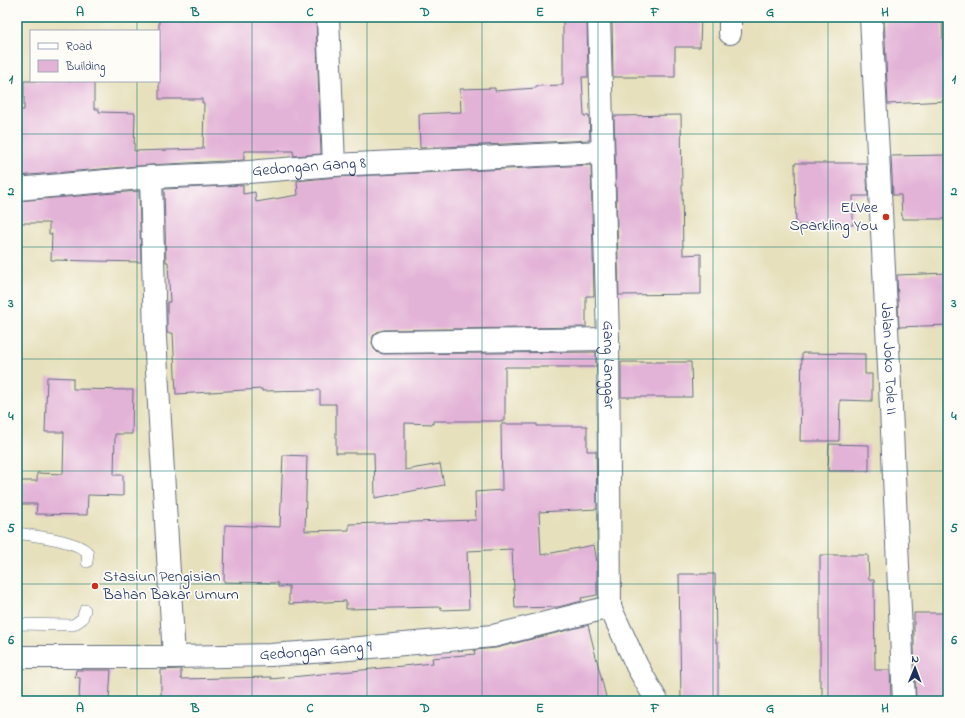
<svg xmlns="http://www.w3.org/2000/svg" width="965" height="718" viewBox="0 0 965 718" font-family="'Indie Flower',sans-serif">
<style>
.building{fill:#e3b2d7}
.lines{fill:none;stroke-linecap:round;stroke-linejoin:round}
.lane-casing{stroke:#626d7f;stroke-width:12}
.street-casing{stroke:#626d7f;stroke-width:24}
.lane{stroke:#fff;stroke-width:11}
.street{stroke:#fff;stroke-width:22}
.grid{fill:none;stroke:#0f766e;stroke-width:1;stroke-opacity:0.55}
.poi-dot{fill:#c8321e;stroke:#fdfcf7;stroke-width:1.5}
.labels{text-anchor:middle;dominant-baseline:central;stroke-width:3.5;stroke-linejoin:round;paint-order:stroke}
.street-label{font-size:16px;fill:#1b2f5e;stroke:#fdfcf7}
.poi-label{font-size:16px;fill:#1b2f5e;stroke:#fdfcf7;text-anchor:end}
.neatline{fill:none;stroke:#0f766e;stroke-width:1.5}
.grid-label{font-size:13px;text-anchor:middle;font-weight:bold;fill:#0f766e}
</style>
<rect width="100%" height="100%" fill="#fdfcf7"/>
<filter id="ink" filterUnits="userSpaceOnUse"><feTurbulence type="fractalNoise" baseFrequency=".025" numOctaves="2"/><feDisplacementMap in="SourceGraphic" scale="8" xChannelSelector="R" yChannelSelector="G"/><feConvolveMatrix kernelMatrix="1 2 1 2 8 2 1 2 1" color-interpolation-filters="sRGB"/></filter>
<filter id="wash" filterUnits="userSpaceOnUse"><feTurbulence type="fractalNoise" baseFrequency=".012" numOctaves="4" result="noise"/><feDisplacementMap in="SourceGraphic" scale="16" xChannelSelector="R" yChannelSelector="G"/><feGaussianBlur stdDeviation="0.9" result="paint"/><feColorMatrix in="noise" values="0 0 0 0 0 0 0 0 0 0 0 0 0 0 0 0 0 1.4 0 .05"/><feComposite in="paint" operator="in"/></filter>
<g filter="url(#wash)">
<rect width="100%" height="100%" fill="#e6e0bc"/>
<g id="blocks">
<!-- building -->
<g class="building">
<polygon points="159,17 316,17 321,154 294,156 293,151 244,151 244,160 150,165 17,176 17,110 24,110 24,81 94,81 94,109 99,109 99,112 135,113 134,151 203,149 204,103 202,103 202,99 159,99"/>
<polygon points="563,17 587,17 588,77 582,77 584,116 589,116 590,140 420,148 419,114 461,112 460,89 495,88 495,91 536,88 536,86 563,85"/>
<polygon points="612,17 701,17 700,47 675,47 675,77 613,77"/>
<polygon points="884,17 942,17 945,101 888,104"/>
<polygon points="681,115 683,255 701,254 701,294 619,295 614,116"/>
<polygon points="946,155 947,219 902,219 901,195 893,195 891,156"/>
<polygon points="795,163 866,163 868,196 853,196 853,225 796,225"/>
<polygon points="591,165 594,296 586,296 586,327 384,330 377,332 373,336 372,343 374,349 378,353 384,354 596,352 596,367 505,367 505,421 433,421 433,424 405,423 405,470 440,464 444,485 375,498 374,453 336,453 336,404 320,404 320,390 262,391 262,389 176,394 173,333 167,333 167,302 170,302 168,262 166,262 164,189 243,185 243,194 255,192 256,202 298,195 297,181 335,177"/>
<polygon points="139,191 141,262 51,260 52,234 49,234 49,223 17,223 17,201"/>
<polygon points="948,273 948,325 899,327 897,275"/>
<polygon points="802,353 865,354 865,374 872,374 872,401 840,400 839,441 800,441"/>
<polygon points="621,362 691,362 692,397 621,397"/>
<polygon points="47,377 73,378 73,389 133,390 132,434 115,434 114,475 123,475 123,496 88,495 87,515 36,514 37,504 18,504 18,481 37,481 37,473 63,474 64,432 45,432"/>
<polygon points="501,424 537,424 537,426 587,426 587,451 596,451 597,509 539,512 541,555 594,545 597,562 597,595 581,598 582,601 558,607 515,608 512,549 467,551 469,609 441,610 441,607 346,609 346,601 289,604 289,586 278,587 278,583 224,582 225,525 280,527 283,455 307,456 305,531 349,530 349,524 476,520 475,492 502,490"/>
<polygon points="829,444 869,445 869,471 828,471"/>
<polygon points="820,555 868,555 869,580 874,580 875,670 890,670 891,701 822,701 822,686 820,686"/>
<polygon points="679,574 715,574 716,643 718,642 718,701 681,701"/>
<polygon points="914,613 948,613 948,701 916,701 914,646"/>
<polygon points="588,625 607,701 161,701 161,670 181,669 181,679 271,677 271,679 433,663 432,658 475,654 474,650 496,648"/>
<polygon points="76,670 111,670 109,701 79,701 80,678 75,677"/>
</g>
</g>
</g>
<g filter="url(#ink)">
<use href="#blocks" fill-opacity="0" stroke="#626d7f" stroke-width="1"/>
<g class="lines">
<defs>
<g id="lane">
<path d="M17,533C34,536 77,540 88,553L87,562"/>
<polyline points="17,624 73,625 82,619 85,610"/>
</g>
<g id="street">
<polyline points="328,17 334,165"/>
<path id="s1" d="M599,17L608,339L610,607L637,666L657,701"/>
<polyline points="730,17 730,33"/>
<path id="s2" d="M871,17L890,386L904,701"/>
<polyline points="151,177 155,337 174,657"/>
<path id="s3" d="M17,189L151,177L223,174L334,165L601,152"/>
<polyline points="384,342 608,339"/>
<path id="s4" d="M17,657H174L270,655L327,651L493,636L610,607"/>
</g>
</defs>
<!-- lane casing -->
<use href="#lane" class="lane-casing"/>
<!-- street casing -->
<use href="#street" class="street-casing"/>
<!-- lane -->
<use href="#lane" class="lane"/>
<!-- street -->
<use href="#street" class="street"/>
</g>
</g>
<!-- grid -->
<path class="grid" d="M137,17V31M252,17V701M367,17V701M482,17V701M598,17V701M713,17V701M828,17V701M137,81V701M17,134H948M17,247H948M17,359H948M17,471H948M17,584H948"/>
<!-- markers -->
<g class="poi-dot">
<circle cx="886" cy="217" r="4"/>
<circle cx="95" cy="586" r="4"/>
</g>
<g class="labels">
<!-- street labels -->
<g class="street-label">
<text stroke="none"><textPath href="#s3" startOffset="293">Gedongan Gang 8</textPath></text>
<text stroke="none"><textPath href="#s2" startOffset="342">Jalan Joko Tole II</textPath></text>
<text stroke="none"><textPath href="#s1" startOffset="348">Gang Langgar</textPath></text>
<text stroke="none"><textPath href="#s4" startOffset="299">Gedongan Gang 9</textPath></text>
</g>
<!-- poi labels -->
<g class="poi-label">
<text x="878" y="208">ELVee<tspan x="878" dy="18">Sparkling You</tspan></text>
<text x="103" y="577" text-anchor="start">Stasiun Pengisian<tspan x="103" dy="18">Bahan Bakar Umum</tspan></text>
</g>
</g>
<!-- margin -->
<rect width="965" height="718" fill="none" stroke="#fdfcf7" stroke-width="44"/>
<!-- legend -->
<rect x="30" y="30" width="130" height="52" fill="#fdfcf7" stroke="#a3aaba"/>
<rect x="38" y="43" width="20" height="6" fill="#ffffff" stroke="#a3aaba"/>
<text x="66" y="50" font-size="12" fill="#1b2f5e">Road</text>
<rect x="38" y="60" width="20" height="12" fill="#e3b2d7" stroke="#a3aaba"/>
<text x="66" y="70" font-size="12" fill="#1b2f5e">Building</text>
<!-- north arrow -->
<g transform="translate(915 668) rotate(1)" stroke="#fdfcf7" stroke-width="3" paint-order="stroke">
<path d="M0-3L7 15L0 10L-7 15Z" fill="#1b2f5e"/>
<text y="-6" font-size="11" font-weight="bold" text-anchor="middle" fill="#1b2f5e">N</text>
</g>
<rect x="22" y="22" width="921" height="674" class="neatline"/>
<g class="grid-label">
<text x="80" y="16">A</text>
<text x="195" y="16">B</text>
<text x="310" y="16">C</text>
<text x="425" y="16">D</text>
<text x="540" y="16">E</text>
<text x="655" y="16">F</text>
<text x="770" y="16">G</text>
<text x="885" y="16">H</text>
<text x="11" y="83">1</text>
<text x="954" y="83">1</text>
<text x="11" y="195">2</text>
<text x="954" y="195">2</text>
<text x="11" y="307">3</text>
<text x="954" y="307">3</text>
<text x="11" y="420">4</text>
<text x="954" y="420">4</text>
<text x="11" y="532">5</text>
<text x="954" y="532">5</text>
<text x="11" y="644">6</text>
<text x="954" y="644">6</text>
<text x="80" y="712">A</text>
<text x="195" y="712">B</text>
<text x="310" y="712">C</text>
<text x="425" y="712">D</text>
<text x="540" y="712">E</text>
<text x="655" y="712">F</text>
<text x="770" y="712">G</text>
<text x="885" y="712">H</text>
</g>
</svg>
